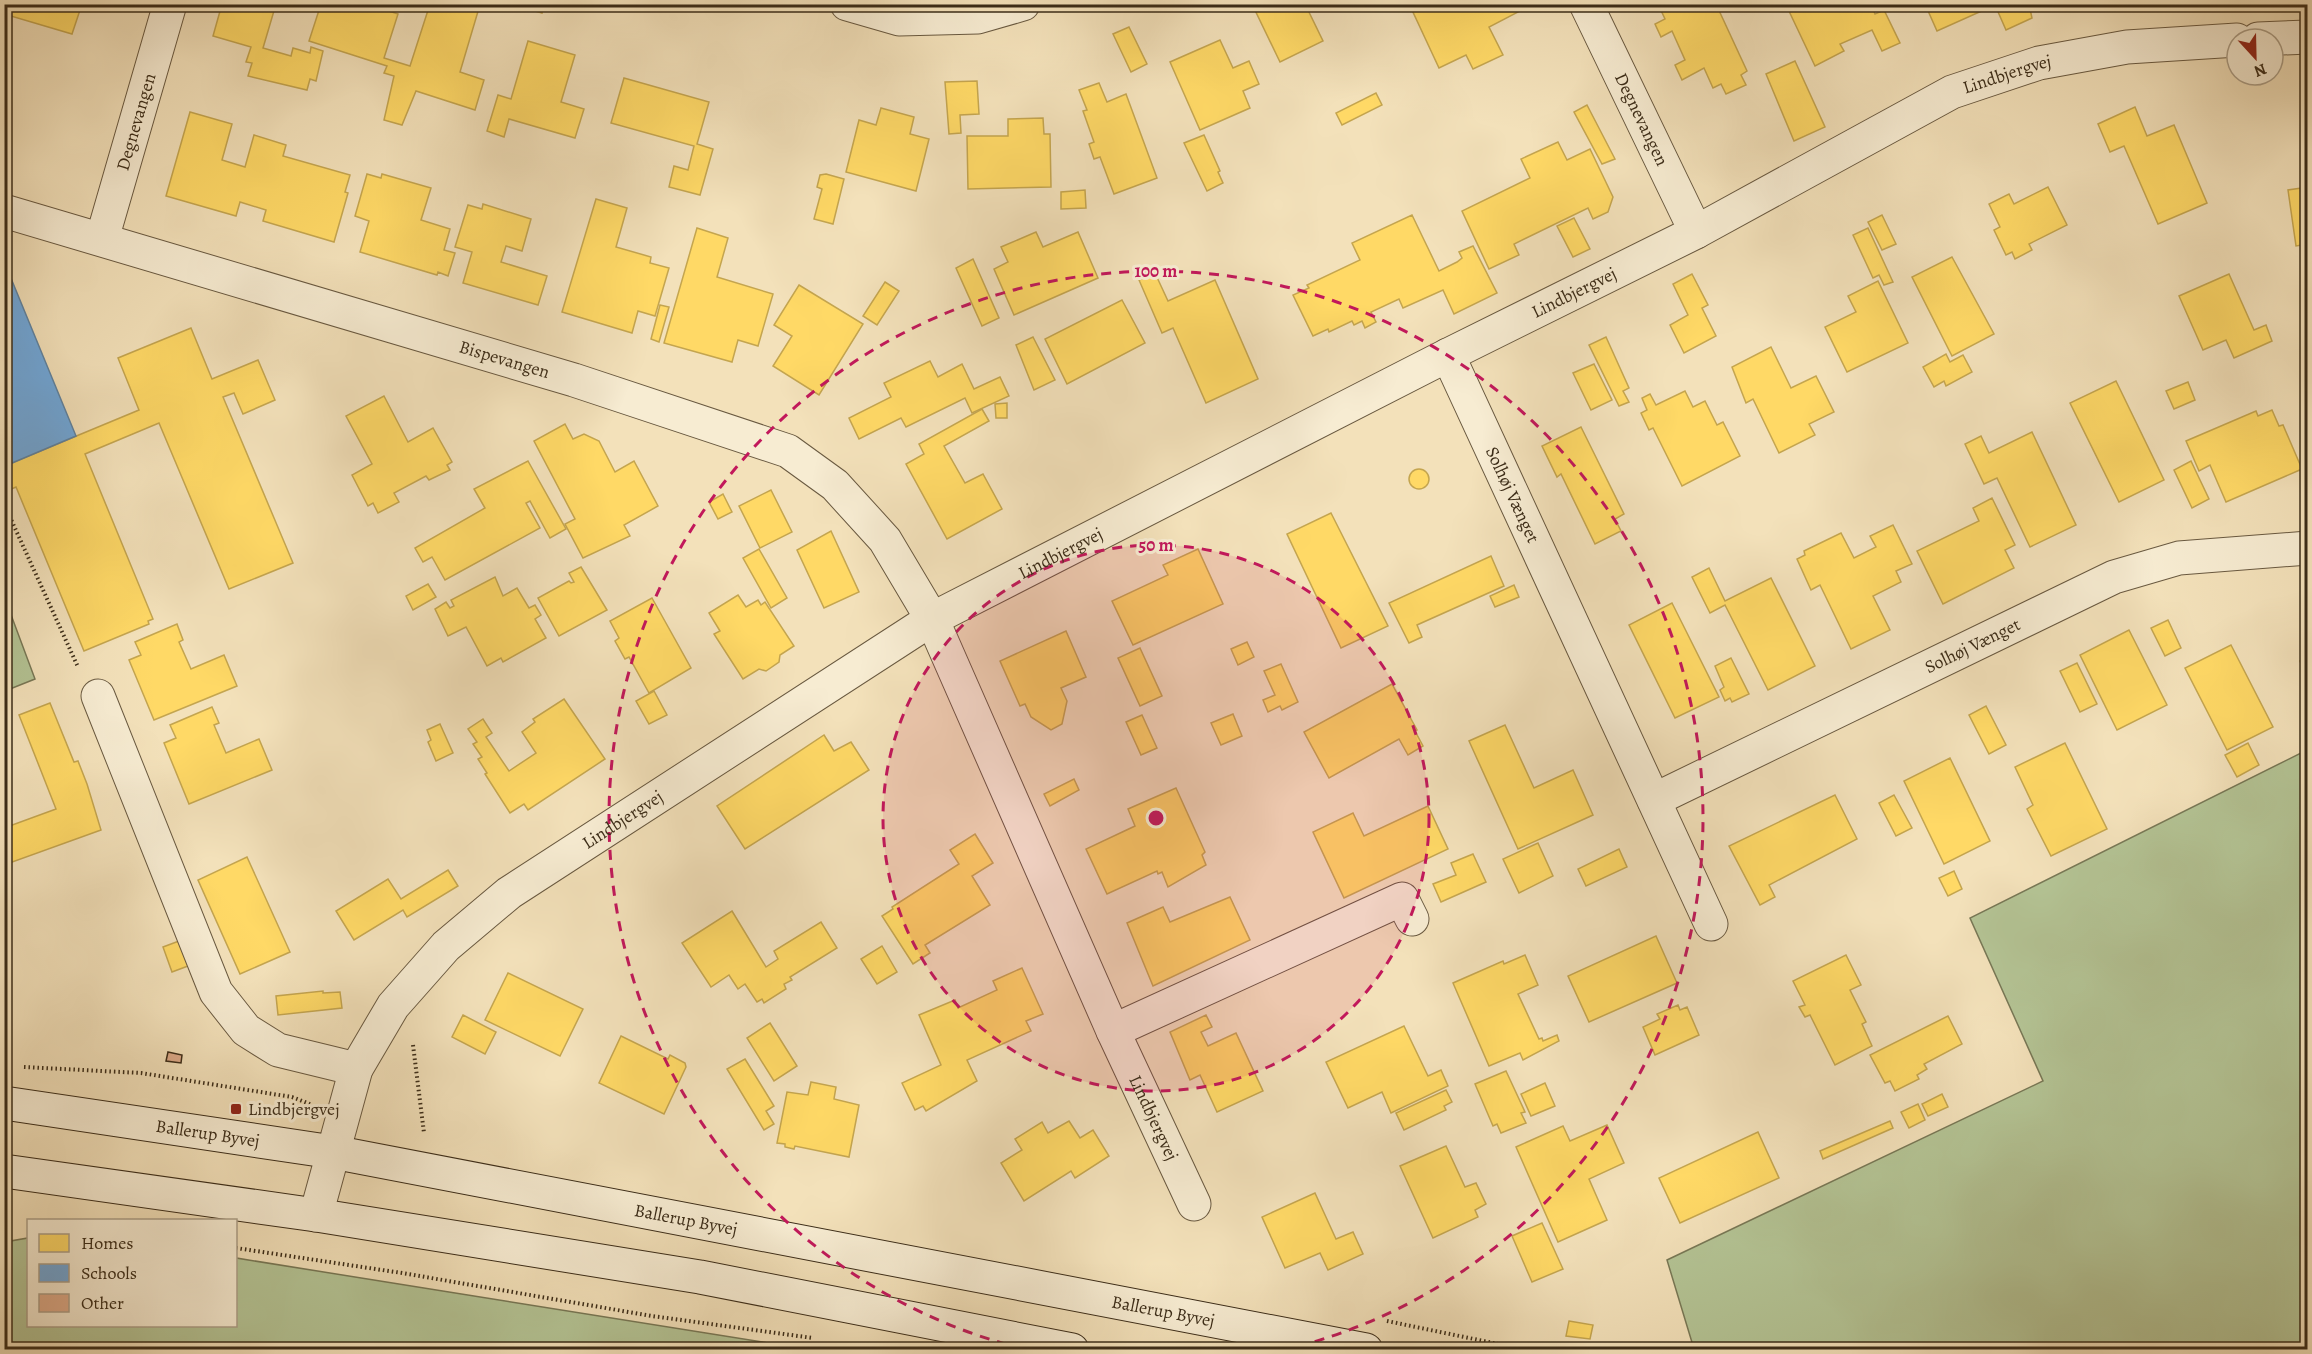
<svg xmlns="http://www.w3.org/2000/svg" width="2312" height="1354" viewBox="0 0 2312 1354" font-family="Alegreya,serif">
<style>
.green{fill:#b4c495;stroke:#787856;stroke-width:1.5}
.homes{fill:#ffd966;stroke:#c4a54f;stroke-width:1.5}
.schools{fill:#6fa8dc;stroke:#5f83a1;stroke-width:1.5}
.building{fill:#deab8a;stroke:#3b2c18;stroke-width:1.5}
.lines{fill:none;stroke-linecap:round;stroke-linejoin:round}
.minor-casing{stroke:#695940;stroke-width:35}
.secondary-casing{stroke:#3b2c18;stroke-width:35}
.path{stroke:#3b2c18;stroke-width:4;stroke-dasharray:1.5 3;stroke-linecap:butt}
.minor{stroke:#f7ecd2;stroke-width:33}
.secondary{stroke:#f7ecd2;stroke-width:33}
.ring{fill:none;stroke:#c2185b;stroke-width:3;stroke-dasharray:10 8}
.poi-dot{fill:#8f2418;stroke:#f7ecd2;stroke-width:2}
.labels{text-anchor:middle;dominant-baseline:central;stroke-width:6;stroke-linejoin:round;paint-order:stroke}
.street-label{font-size:18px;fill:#3b2c18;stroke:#f7ecd2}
.poi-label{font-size:18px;fill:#3b2c18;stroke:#f7ecd2;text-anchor:start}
.centre{fill:#c2185b;stroke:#f7ecd2;stroke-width:3}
.ring-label{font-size:18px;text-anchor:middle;font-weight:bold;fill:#c2185b;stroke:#f7ecd2;stroke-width:6;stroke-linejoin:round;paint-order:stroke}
</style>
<rect width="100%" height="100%" fill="#f3e1ba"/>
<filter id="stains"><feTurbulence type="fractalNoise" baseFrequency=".00333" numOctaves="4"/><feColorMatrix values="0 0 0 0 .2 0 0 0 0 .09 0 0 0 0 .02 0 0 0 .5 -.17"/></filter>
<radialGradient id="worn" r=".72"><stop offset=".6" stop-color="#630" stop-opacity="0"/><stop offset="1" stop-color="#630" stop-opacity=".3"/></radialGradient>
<!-- green -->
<g class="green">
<polygon points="4,596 35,679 5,691 4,691"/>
<polygon points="2307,750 2307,1349 1694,1349 1667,1260 2043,1081 1970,918"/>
<polygon points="28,1238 28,1326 236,1326 236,1258 806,1349 7,1349 4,1343 5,1242"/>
</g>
<!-- homes -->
<g class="homes">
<polygon points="4,4 82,4 72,34 4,14"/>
<polygon points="222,4 276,4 263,48 291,56 293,48 310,53 311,47 323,51 316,81 310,79 307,90 248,76 252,63 246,62 251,47 213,36"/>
<polygon points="321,4 368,4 398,14 384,58 410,66 430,4 466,4 479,8 460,72 484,80 475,110 416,91 402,125 384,120 394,76 384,73 387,66 309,41"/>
<polygon points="526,4 544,4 542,13 525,8"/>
<polygon points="1252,4 1305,4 1323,41 1280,62"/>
<polygon points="1423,4 1520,4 1522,10 1489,27 1503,55 1473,69 1466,55 1439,68 1412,10"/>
<polygon points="1658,4 1716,4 1747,71 1741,75 1746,85 1726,94 1721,84 1713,88 1704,68 1682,80 1675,65 1685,60 1672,31 1661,37 1655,24 1665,19"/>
<polygon points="1793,4 1871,4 1875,14 1884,10 1900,43 1882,51 1872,30 1840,44 1844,51 1815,66 1788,9 1794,7"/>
<polygon points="1925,4 2029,4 2032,18 2006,30 1995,5 1937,31"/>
<polygon points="1129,27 1147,64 1131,72 1113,34"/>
<polygon points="1220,40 1233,68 1249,61 1259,84 1243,91 1250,108 1200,130 1170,62"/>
<polygon points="528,41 575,55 561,102 584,109 575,138 509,119 504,137 487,131 498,95 511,99"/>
<polygon points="1795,61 1825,127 1794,141 1766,74"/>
<polygon points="624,78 709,102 697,144 713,149 700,195 669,187 674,166 688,170 694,146 611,123"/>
<polygon points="977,81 979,114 960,115 961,133 949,134 945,82"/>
<polygon points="1099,83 1107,102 1126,94 1157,178 1114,194 1100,157 1094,159 1089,144 1094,142 1083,111 1087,110 1079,90"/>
<polygon points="1376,93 1382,105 1342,125 1336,113"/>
<polygon points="1587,105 1615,159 1602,164 1574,112"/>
<polygon points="2135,107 2147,136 2174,125 2207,203 2158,224 2124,146 2110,152 2098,124"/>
<polygon points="881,108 914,117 910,134 929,139 916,191 846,172 859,120 876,125"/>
<polygon points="190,112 232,124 222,160 245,167 254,135 286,145 283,156 350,175 345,192 348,193 334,242 263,221 266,210 240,202 236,216 166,196"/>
<polygon points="1043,118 1044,134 1050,134 1051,187 968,189 967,136 1008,136 1008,119"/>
<polygon points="1204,135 1220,171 1218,172 1223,183 1207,191 1184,143"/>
<polygon points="1558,142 1567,160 1590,149 1613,197 1608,212 1593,219 1588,208 1514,244 1519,255 1489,269 1462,211 1530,178 1521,159"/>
<polygon points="367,174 381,178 382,174 431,188 421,220 450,229 444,250 455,253 448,276 438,272 437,275 360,252 369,221 355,216"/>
<polygon points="826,174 844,179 833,224 814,219 822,189 817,187 820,175"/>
<polygon points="2048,187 2067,225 2029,244 2032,250 2015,259 2012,252 2006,255 1994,230 2000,227 1989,204 2009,194 2014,204"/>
<polygon points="2308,187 2308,244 2296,246 2288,190"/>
<polygon points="1085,190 1086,208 1061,209 1061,192"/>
<polygon points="596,199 627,208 616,247 651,257 650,263 669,268 655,316 638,311 632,333 562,312"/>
<polygon points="483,204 531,219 522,251 506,246 501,262 547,276 538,305 463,283 472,252 455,247 468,205 482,209"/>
<polygon points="1412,215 1439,271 1457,262 1462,258 1459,252 1473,246 1497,293 1454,314 1443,290 1403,308 1399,299 1371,312 1376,322 1365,328 1362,321 1354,325 1352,321 1329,332 1328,329 1313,336 1293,295 1309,288 1307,285 1360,260 1352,243"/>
<polygon points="1882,215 1896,244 1882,250 1868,222"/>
<polygon points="1574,218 1590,249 1573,257 1557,226"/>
<polygon points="697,228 728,238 717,277 773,294 758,346 738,340 732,362 664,343"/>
<polygon points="1868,228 1893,282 1884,285 1879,275 1873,278 1853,235"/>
<polygon points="1036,232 1043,247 1078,232 1098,278 1014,315 994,269 1008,262 1001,247"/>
<polygon points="1952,257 1994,334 1952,356 1912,277"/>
<polygon points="973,259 999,318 982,326 956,268"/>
<polygon points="1155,273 1168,301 1215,280 1258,379 1206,403 1173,328 1162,333 1139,280"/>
<polygon points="1692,274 1708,305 1702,308 1716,336 1684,353 1670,325 1688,315 1673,284"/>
<polygon points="2229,274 2254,330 2266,325 2272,341 2234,358 2226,340 2203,350 2179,296"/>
<polygon points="1878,281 1908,343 1847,372 1825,327 1856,312 1848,296"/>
<polygon points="885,282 899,291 877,325 863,316"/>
<polygon points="799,285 863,324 819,395 773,366 792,336 774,325"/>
<polygon points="1122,300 1145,343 1067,384 1045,339"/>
<polygon points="660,305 669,307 659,342 651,339"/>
<polygon points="191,328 212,379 258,360 275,400 243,414 234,393 223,397 293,563 229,589 159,423 85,454 153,619 148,621 149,624 84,651 16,487 9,490 4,481 4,466 139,410 118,358"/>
<polygon points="1033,337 1055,380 1034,390 1016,345"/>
<polygon points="1606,337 1629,388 1623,391 1629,402 1619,406 1589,345"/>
<polygon points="1771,347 1791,388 1816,376 1834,412 1809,424 1815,435 1779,453 1753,399 1746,403 1732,367"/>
<polygon points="1946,354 1950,362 1963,355 1972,372 1946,386 1944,381 1934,387 1923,367"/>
<polygon points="930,361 938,377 962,364 974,389 1000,377 1009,396 972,413 965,398 906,427 901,418 859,439 849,418 891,397 884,383"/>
<polygon points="1594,364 1612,400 1591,410 1573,373"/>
<polygon points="2116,381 2164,480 2119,502 2070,403"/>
<polygon points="2188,382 2195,400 2174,409 2166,391"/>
<polygon points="1685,391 1693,407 1705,401 1717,425 1723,422 1740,456 1682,486 1653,428 1649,430 1641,413 1647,410 1642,398 1650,394 1656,405"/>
<polygon points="384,396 408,442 433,428 452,462 447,465 450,470 429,480 426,476 394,493 399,502 378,513 373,503 368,506 352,475 372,464 346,416"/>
<polygon points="1007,403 1007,418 996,418 995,404"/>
<polygon points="982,409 989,421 944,446 965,483 983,474 1002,509 947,539 906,464 924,454 919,444"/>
<polygon points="2272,410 2279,426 2283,425 2302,469 2226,502 2210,465 2199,471 2186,441 2256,411 2258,416"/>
<polygon points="565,424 573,439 584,434 599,441 615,472 634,461 658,506 624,525 630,536 583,558 565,524 575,519 534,441"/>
<polygon points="1581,427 1624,514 1615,519 1621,531 1595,544 1561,474 1557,477 1542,446"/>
<polygon points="2032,432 2076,525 2030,547 1997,478 1984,484 1965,444 1981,436 1989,453"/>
<polygon points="528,461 566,529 550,538 530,501 526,503 540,528 445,580 432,557 423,562 415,548 485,508 474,489"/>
<polygon points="2191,461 2209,499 2192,508 2174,470"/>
<circle cx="1419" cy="479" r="10"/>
<polygon points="771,490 792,532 760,548 739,506"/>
<polygon points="723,494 732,512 718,519 709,502"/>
<polygon points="1992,498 2015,545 2005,550 2014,568 1943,604 1917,551 1979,521 1973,508"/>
<polygon points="1331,513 1388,626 1341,648 1287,534"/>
<polygon points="1893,525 1912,564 1896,571 1901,582 1873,596 1890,630 1851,649 1820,585 1811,590 1797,559 1805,555 1804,551 1841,533 1854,558 1876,547 1870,536"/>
<polygon points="831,531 859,592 824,608 797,550"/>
<polygon points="759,549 787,598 771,608 743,558"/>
<polygon points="1198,549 1223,604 1133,645 1112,601 1168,575 1163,565"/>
<polygon points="1491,556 1504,586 1417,625 1422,637 1409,643 1389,603"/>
<polygon points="581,567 607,610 559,636 538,598 569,581 571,583 574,582 569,573"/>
<polygon points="1709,568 1725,601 1771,578 1815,666 1768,690 1725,605 1710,613 1692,577"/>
<polygon points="495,577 503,596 517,588 529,608 535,605 541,615 535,619 546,638 503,662 501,658 487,666 466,627 448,636 435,609 446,602 450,608 454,606 451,600"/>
<polygon points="428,584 436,597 413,610 406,596"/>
<polygon points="1514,585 1519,597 1495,607 1490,596"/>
<polygon points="738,595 746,607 758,600 761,605 765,602 794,646 780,655 779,662 766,671 759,669 743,679 714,634 720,631 709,613"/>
<polygon points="652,598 691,668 649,693 629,657 625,659 615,641 619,638 610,621"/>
<polygon points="1672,603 1719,697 1675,718 1629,625"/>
<polygon points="2168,620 2181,648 2165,656 2151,628"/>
<polygon points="177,624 183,640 179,642 191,669 224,655 237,686 154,720 129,660 141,655 135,642"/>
<polygon points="2129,630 2167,705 2117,730 2080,655"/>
<polygon points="1066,631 1086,677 1061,688 1067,701 1062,724 1051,730 1031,717 1025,704 1020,706 1000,661"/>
<polygon points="1247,642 1254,657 1238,665 1231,649"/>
<polygon points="2231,645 2273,727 2227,750 2185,668"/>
<polygon points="1140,648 1162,696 1140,706 1118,658"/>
<polygon points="1731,658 1749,694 1732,702 1730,698 1725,701 1720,690 1724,687 1715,666"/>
<polygon points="2308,658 2308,683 2300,661"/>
<polygon points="2077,663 2097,704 2080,712 2060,671"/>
<polygon points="1281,664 1298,702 1282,710 1280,706 1268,712 1263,700 1275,695 1264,671"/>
<polygon points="1392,684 1417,730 1415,731 1423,746 1408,755 1399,739 1329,778 1304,732"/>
<polygon points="654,691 667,715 649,724 636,701"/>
<polygon points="564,699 605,759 528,810 524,804 510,813 485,774 487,773 478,759 482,757 473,744 477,742 468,729 483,719 492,733 486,737 509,771 536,753 522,732 535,722 533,719"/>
<polygon points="50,703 74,762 78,761 87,784 101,830 4,865 4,828 56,809 19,715"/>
<polygon points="1986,706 2006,745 1989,754 1969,715"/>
<polygon points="212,707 219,723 214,725 226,753 259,739 272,770 189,804 164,743 176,738 170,725"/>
<polygon points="1233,714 1242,736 1221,745 1211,723"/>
<polygon points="1142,715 1157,748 1141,755 1126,722"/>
<polygon points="440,724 453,753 436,761 428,742 431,740 427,730"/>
<polygon points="1505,725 1534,788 1573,770 1593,815 1518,849 1469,741"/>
<polygon points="824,735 834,751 851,742 869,770 745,849 717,806"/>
<polygon points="2065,743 2107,829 2051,856 2027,809 2033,805 2015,767"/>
<polygon points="2248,743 2259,765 2237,777 2225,755"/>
<polygon points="1950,758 1990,841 1944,864 1904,781"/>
<polygon points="1074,779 1079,790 1050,806 1044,794"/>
<polygon points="1176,788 1205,852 1202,855 1206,865 1168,887 1162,872 1158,874 1157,871 1107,894 1086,849 1135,826 1128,809"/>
<polygon points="1835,795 1857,839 1769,885 1775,897 1760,905 1729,846"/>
<polygon points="1894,795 1912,828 1896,836 1879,803"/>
<polygon points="1428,806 1448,849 1344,898 1313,832 1353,813 1364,836"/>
<polygon points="975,834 993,863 972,876 990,905 925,945 930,953 913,964 882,916 893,909 892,907 959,864 950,850"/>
<polygon points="1538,843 1553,876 1519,893 1503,859"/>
<polygon points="1619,849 1627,867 1586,886 1578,869"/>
<polygon points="1473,854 1486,882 1441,902 1433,884 1456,875 1451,863"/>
<polygon points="247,857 290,952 240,974 198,880"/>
<polygon points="448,870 458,886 407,917 403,910 354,940 336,911 388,879 401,899"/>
<polygon points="1954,871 1962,889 1948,896 1939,878"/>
<polygon points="1230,897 1250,940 1153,986 1127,923 1163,907 1170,922"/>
<polygon points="732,911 766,967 778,959 774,951 821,922 837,948 790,977 792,980 784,984 786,989 764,1003 762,999 757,1002 745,984 738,989 729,975 711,987 682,943"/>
<polygon points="1656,936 1677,983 1589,1022 1568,976"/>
<polygon points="179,941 188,966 172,972 163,947"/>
<polygon points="882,946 897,972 877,984 861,959"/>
<polygon points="1525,955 1538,985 1518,994 1539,1039 1542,1038 1543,1041 1557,1035 1559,1041 1523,1060 1520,1053 1489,1066 1453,983 1503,961 1504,964"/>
<polygon points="1846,955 1861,985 1850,990 1866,1022 1862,1024 1872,1046 1835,1065 1810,1015 1805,1017 1799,1007 1805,1005 1793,981"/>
<polygon points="1022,968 1043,1014 1026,1021 1031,1031 967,1060 977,1081 926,1111 923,1106 915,1110 902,1083 941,1065 919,1015 955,1000 958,1008 997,990 993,981"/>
<polygon points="508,973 583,1009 560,1056 485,1020"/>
<polygon points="323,991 323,993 340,992 342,1008 278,1015 276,996"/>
<polygon points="1678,1005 1680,1010 1687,1007 1699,1035 1655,1055 1643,1027 1660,1019 1657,1014"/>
<polygon points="463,1015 496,1032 485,1054 452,1037"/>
<polygon points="1206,1015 1212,1027 1201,1032 1208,1046 1236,1033 1263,1091 1217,1112 1200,1075 1190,1080 1170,1032"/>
<polygon points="1948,1016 1962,1044 1924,1064 1927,1069 1917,1075 1919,1079 1895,1091 1890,1081 1885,1083 1870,1055"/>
<polygon points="770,1023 797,1066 774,1081 747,1038"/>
<polygon points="1404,1026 1428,1076 1441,1070 1448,1086 1391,1113 1382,1092 1348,1108 1326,1062"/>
<polygon points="621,1036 668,1059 670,1055 685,1063 686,1067 664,1114 599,1083"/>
<polygon points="745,1059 774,1106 766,1111 774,1124 764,1130 727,1069"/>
<polygon points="1506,1071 1525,1112 1521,1113 1526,1123 1501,1133 1497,1124 1493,1126 1475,1084"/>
<polygon points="811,1082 836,1087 834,1099 859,1105 849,1157 795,1146 794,1149 785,1147 785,1144 777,1143 787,1092 808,1095"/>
<polygon points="1545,1083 1555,1106 1531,1116 1521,1094"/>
<polygon points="1446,1090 1452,1102 1444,1106 1446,1110 1404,1130 1396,1113"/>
<polygon points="1942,1094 1948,1107 1928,1116 1922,1104"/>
<polygon points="1918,1104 1925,1120 1909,1128 1901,1112"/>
<polygon points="1069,1121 1080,1138 1093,1130 1109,1156 1075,1178 1071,1171 1024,1201 1001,1163 1022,1150 1015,1139 1042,1122 1048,1133"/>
<polygon points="1890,1121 1893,1128 1823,1159 1820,1151"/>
<polygon points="1607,1125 1624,1163 1589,1179 1607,1220 1558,1242 1516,1147 1563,1126 1570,1141"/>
<polygon points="1758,1132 1779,1178 1680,1223 1659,1178"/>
<polygon points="1446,1146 1465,1187 1476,1183 1486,1204 1475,1210 1478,1217 1433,1238 1400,1166"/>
<polygon points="1315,1193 1336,1239 1353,1232 1363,1254 1328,1270 1320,1253 1285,1268 1262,1217"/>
<polygon points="1542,1223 1563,1269 1532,1282 1512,1236"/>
<polygon points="1569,1321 1593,1325 1590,1339 1566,1336"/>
</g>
<!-- schools -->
<polygon class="schools" points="8,271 76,436 5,466 4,272"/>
<!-- building -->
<polygon class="building" points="168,1052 182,1055 181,1063 166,1061"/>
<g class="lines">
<defs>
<g id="minor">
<polyline points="847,4 899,19 978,17 1023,4"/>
<path id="s1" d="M1586,4L1696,232"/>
<polyline points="2258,39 2308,37"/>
<path id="s2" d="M4,211L574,380L788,451L835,485L885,540L932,619L1113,1031L1194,1204"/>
<path id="s3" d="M102,239L170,4"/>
<path id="s4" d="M1448,355L1711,924"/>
<polyline points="98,696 216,992 246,1030 278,1050 356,1069"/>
<path id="s5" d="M1654,800L2114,577L2179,558L2308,548"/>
<polyline points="1113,1031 1402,899 1412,919"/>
<path id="s6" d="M316,1215L356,1069L393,1006L446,946L509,893L932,619L1448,355L1696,232L1952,92L2039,63L2127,47L2237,40"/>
</g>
<g id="secondary">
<path id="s7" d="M4,1103L333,1152L1366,1350"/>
<polyline points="4,1171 316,1215 700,1277 1072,1350"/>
</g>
</defs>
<!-- minor casing -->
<use href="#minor" class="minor-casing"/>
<!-- secondary casing -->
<use href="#secondary" class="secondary-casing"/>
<!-- path -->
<g class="path">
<polyline points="4,504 78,667"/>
<polyline points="413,1045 424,1133"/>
<polyline points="24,1067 141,1073 292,1097 310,1104"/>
<polyline points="236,1248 402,1273 652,1316 813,1338"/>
<polyline points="1387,1321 1527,1350"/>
</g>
<!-- minor -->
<use href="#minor" class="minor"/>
<!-- secondary -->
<use href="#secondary" class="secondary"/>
</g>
<!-- distance rings -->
<circle cx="1156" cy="818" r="273" fill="#c2185b" fill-opacity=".12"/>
<g class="ring">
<circle cx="1156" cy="818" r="273"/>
<path d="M1024 1349A547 547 0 1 1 1288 1349"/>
</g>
<!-- markers -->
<rect class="poi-dot" x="230" y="1103" width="12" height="12" rx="3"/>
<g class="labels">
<!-- street labels -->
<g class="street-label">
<text stroke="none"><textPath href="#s6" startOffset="2097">Lindbjergvej</textPath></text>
<text stroke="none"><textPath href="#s1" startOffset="128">Degnevangen</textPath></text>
<text stroke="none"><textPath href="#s3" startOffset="122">Degnevangen</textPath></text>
<text stroke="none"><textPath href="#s6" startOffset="1611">Lindbjergvej</textPath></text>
<text stroke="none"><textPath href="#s2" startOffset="522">Bispevangen</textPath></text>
<text stroke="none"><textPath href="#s4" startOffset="154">Solhøj Vænget</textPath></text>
<text stroke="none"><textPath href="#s6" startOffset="1035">Lindbjergvej</textPath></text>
<text stroke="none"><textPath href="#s5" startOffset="354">Solhøj Vænget</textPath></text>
<text stroke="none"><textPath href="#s6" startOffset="522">Lindbjergvej</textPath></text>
<text stroke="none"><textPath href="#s2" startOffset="1590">Lindbjergvej</textPath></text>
<text stroke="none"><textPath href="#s7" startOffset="206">Ballerup Byvej</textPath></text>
<text stroke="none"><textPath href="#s7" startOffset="692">Ballerup Byvej</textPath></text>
<text stroke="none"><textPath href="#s7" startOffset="1178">Ballerup Byvej</textPath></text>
</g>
<!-- poi labels -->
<g class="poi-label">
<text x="248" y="1109">Lindbjergvej</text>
</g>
</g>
<circle cx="1156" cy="818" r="9" class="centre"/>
<g class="ring-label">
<text x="1156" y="277">100 m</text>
<text x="1156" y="551">50 m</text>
</g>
<!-- margin -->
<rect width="2312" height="1354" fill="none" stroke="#f3e1ba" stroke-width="24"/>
<rect x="6" y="6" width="2300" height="1342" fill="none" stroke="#3b2c18" stroke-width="3"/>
<rect x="12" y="12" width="2288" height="1330" fill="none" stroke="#3b2c18" stroke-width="1.5"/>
<!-- legend -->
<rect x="27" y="1219" width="210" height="108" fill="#f7ecd2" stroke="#ac9f88" stroke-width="1.5"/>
<rect x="39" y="1234" width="30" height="18" fill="#ffd966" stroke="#ac9f88" stroke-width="1.5"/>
<text x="81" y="1249" font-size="18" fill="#3b2c18">Homes</text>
<rect x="39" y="1264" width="30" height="18" fill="#6fa8dc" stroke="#ac9f88" stroke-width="1.5"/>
<text x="81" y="1279" font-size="18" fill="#3b2c18">Schools</text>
<rect x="39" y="1294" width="30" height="18" fill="#deab8a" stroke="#ac9f88" stroke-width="1.5"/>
<text x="81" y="1309" font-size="18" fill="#3b2c18">Other</text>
<!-- north arrow -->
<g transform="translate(2255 57) rotate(158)"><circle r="28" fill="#f7ecd2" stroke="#ac9f88" stroke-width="1.5"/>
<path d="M0-4.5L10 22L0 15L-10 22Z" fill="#8f2418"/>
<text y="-9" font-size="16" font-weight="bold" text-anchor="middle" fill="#3b2c18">N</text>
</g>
<rect width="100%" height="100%" filter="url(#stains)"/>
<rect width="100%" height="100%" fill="url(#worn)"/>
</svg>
